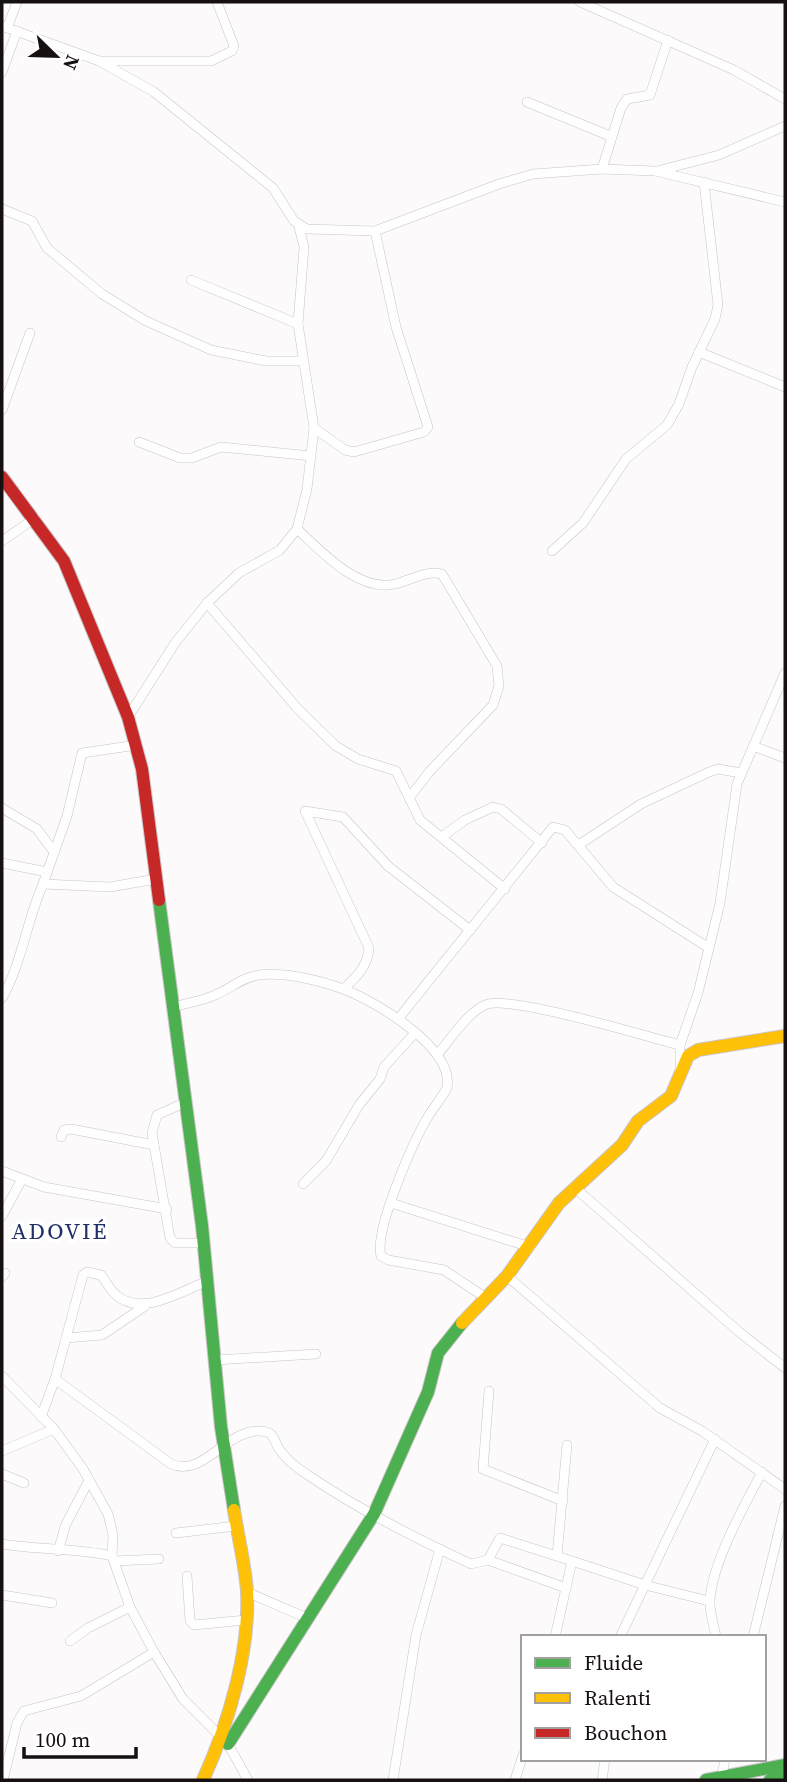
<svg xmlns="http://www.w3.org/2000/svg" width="787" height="1782" viewBox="0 0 787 1782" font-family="'Source Serif 4',serif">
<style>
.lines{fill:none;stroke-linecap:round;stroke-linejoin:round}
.street-casing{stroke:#c9c4c5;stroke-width:10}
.fast-casing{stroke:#c9c4c5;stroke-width:14}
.slow-casing{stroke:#c9c4c5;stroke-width:14}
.jam-casing{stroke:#c9c4c5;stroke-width:14}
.street{stroke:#fffefe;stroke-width:9}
.fast{stroke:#4caf50;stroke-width:12}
.slow{stroke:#ffc107;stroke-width:12}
.jam{stroke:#c62828;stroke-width:12}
.labels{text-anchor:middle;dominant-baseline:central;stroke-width:7;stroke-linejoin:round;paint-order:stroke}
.quarter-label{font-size:23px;letter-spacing:2px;fill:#212f67;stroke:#fff}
</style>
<rect width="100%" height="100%" fill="#fdfafb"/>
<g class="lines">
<defs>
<g id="street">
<polyline points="580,2 734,70 785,99"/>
<polyline points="2,26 99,61 154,92 273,188 294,221 307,229 375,231 499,184 533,174 602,169 655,171 785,202"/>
<polyline points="7,28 17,2"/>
<polyline points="101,61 211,61 232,51 234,46 217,2"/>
<polyline points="2,72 17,31"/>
<polyline points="527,102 610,136"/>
<polyline points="602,169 621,108 627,99 650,95 668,40"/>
<polyline points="657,171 719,155 785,126"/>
<polyline points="2,209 32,221 47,248 102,294 146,321 211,350 266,361 302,361"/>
<polyline points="191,280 298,324"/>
<polyline points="699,352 785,387"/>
<polyline points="2,410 30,333"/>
<polyline points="314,428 345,450 354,452 424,432 428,427 396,327 375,231"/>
<polyline points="139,442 180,458 192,458 221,447 311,456"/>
<path d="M297,529C321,551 359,593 395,584C411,580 426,570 442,574L497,666L499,686L493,705L430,771L409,798"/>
<polyline points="2,541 35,518"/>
<polyline points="552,551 583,523 626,459 667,425 679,404 692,367 715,319 718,305 704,182"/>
<polyline points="207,603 298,709 336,746 358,759 396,771 420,820 505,889"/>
<polyline points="128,717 175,643 207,603 239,573 280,550 297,529 307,489 314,428 298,324 304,247 299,227"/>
<polyline points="753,746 785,758"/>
<polyline points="2,808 37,829 54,852"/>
<polyline points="443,836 465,820 493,807 501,809 542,843"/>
<polyline points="580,844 641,804 709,772 718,769 741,773"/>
<polyline points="2,863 47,872"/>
<polyline points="43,884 67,816 82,753 137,745"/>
<path d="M343,989C356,978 368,966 369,948L305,811L343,817L388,866L470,930"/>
<path d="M2,998C21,966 27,920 43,884L110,887L156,879"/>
<path d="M174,1007C187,1003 202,1001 215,995C230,989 242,977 259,975C284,972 319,980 343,989C375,1001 455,1048 447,1088C442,1097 435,1106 429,1115C414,1140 374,1229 381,1256L388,1260L444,1270L486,1298"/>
<polyline points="398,1019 553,827 565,830 613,887 709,948"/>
<path d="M437,1055C450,1040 467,1013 485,1005C509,994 647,1037 680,1045"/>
<polyline points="680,1071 680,1045 698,993 720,903 737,784 785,673"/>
<polyline points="184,1103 157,1115 152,1133 170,1238 175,1243 204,1243"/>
<polyline points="61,1137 64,1130 71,1129 154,1145"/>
<polyline points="2,1171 44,1187 167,1209"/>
<polyline points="303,1184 326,1161 359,1105 380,1079 384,1067 415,1033"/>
<polyline points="574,1187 738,1331 785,1368"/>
<polyline points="391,1203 530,1247"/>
<polyline points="2,1216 22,1179"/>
<polyline points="507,1276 660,1408 702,1431 785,1489"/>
<polyline points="2,1277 5,1273"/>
<polyline points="66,1338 102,1335 145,1306"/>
<polyline points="215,1360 316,1354"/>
<polyline points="2,1376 54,1429 83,1469 108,1514 113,1535 112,1556 130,1607 154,1652 183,1699 228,1744 248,1780"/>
<path d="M55,1379L171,1464C206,1479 228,1423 267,1432C274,1434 275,1443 279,1449C287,1461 298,1469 311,1477C361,1511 417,1539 471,1564L488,1560L500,1538L572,1561L555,1637"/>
<polyline points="489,1391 483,1469 563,1501"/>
<path d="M41,1417L55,1379L83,1275L87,1272L101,1275C106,1281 109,1288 114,1293C139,1319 181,1291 208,1281"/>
<polyline points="2,1451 54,1429"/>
<polyline points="2,1474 24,1483"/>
<polyline points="176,1533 236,1526"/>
<path d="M2,1544C39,1550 76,1548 112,1556"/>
<polyline points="58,1551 66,1524 88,1482"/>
<polyline points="557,1556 567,1445"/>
<polyline points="488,1560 566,1588"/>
<polyline points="114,1561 159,1559"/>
<polyline points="572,1561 645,1585 709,1601"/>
<polyline points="187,1576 190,1621 194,1625 246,1620"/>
<polyline points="247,1592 307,1618"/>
<polyline points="2,1595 52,1603"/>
<polyline points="620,1637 715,1439"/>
<path d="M716,1637C714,1625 709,1611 710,1599C713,1561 744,1506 762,1472"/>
<polyline points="753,1637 785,1506"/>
<polyline points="70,1641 88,1628 130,1607"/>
<polyline points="722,1776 725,1759"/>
<polyline points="3,1780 17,1723 24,1711 81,1696 154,1652"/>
<polyline points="393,1780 416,1635 440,1549"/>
<polyline points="515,1780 523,1755"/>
<polyline points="602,1780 605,1759"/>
</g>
<g id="fast">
<polyline points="159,900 202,1226 221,1427 234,1510"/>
<polyline points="228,1744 374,1514 428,1392 438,1353 462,1323"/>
<polyline points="706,1780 785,1765"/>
<polyline points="770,1780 785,1777"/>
</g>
<g id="slow">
<polyline points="462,1323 507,1276 559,1203 622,1145 638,1121 671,1096 688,1056 698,1050 785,1036"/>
<path d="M203,1780C228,1725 250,1652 247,1591C245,1564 238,1537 234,1510"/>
</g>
<polyline id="jam" points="2,477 64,561 128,717 142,769 159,900"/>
</defs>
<!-- street casing -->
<use href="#street" class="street-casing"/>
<!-- fast casing -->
<use href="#fast" class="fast-casing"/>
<!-- slow casing -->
<use href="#slow" class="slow-casing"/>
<!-- jam casing -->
<use href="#jam" class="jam-casing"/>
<!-- street -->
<use href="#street" class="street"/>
<!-- fast -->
<use href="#fast" class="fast"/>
<!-- slow -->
<use href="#slow" class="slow"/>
<!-- jam -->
<use href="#jam" class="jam"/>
</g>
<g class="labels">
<!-- quarter labels -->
<g class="quarter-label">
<text x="60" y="1231">ADOVIÉ</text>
</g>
</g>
<!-- border -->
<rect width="787" height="1782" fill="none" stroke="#171011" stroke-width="7"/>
<!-- legend -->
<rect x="521" y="1635" width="245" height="126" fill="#ffffff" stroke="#a29fa0" stroke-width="2"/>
<rect x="535" y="1658" width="35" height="10" fill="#4caf50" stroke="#a29fa0" stroke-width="2"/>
<text x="584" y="1670" font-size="21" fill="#171011">Fluide</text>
<rect x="535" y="1693" width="35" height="10" fill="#ffc107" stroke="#a29fa0" stroke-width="2"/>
<text x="584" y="1705" font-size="21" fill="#171011">Ralenti</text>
<rect x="535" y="1728" width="35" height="10" fill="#c62828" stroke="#a29fa0" stroke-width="2"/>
<text x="584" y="1740" font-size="21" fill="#171011">Bouchon</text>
<!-- north arrow -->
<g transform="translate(56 56) rotate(113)" stroke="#ffffff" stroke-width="5" paint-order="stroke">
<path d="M0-5L12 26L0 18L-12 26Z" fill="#171011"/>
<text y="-10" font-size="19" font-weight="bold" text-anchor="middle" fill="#171011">N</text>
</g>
<!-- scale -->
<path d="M24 1747v10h112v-10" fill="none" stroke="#171011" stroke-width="3.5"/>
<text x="35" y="1747" font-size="21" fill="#171011" stroke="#ffffff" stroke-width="5" paint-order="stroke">100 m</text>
</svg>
